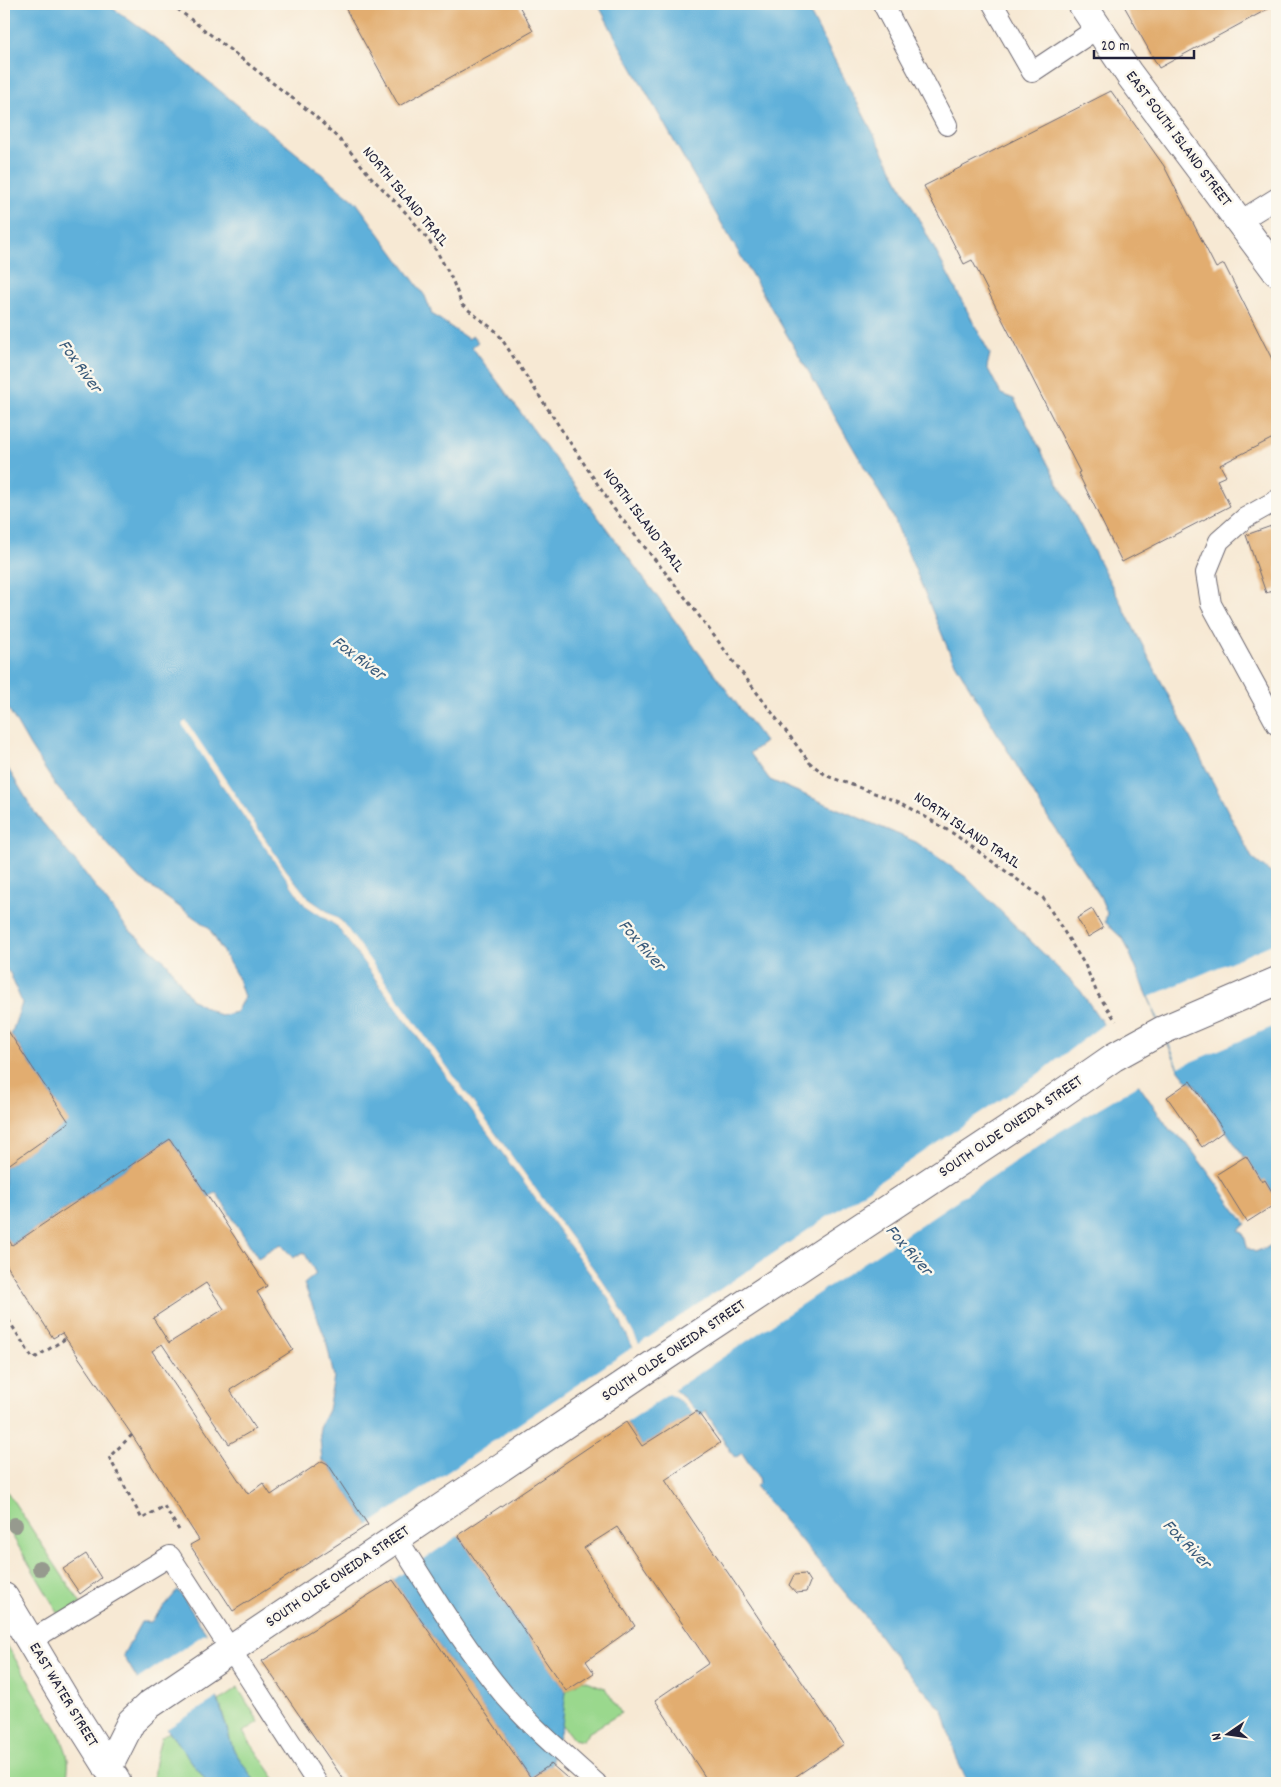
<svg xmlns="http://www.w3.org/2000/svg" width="1281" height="1787" viewBox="0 0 1281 1787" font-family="Dekko,sans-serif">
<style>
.green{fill:#9ad88d;stroke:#5e7d64}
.water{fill:#5eb0da;stroke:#40698a}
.pier{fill:#f7e9d4;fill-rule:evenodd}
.building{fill:#e2ad6f;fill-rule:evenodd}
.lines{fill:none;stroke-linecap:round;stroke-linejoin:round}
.service-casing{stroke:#6d6871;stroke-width:22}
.minor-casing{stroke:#6d6871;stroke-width:30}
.tertiary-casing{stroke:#6d6871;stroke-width:30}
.path{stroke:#6d6871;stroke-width:3;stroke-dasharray:4 4;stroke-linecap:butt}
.service{stroke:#fff;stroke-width:20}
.minor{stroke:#fff;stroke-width:28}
.tertiary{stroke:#fff;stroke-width:28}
.tree{fill:#969a8e}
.labels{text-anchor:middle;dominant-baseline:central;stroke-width:5;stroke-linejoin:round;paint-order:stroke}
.street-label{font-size:16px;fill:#22223b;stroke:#fbf7ec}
.water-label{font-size:18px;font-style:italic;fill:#3a5b7b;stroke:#fbf7ec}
</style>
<rect width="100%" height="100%" fill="#fbf7ec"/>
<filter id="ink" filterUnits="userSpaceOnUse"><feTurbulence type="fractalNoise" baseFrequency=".02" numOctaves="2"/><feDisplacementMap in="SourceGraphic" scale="10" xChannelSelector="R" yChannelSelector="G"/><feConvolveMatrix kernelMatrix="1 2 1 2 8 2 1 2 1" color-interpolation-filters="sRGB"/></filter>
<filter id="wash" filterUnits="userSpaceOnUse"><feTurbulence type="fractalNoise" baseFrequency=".0096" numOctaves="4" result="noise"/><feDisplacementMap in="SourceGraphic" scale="20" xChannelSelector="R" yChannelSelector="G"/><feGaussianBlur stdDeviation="1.12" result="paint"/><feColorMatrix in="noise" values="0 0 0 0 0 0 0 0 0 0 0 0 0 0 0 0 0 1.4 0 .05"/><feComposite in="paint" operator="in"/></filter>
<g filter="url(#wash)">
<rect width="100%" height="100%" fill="#f7e9d4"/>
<!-- green -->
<g class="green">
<polygon points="4,1487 81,1604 60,1616 4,1522"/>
<path d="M4,1640L58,1731C67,1752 72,1761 65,1783H4Z"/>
<polygon points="583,1680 605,1688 621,1713 588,1733 583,1741 573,1739 562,1725 566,1691"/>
<polygon points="238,1688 259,1722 243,1732 278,1783 256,1783 233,1749 219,1701"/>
<path d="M169,1732L208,1783H155C151,1769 158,1752 161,1738Z"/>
</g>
<!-- water -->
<g class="water">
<polygon points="4,4 107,4 164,45 356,202 425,296 432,314 468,339 473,336 478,342 472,347 765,742 750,753 770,780 916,842 966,877 1080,990 1103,1024 1138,1084 1170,1130 1185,1141 1246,1224 1239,1230 1243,1233 1248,1248 1255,1252 1268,1247 1277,1241 1277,1783 968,1783 957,1760 943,1711 901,1665 868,1620 755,1486 759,1483 758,1477 742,1453 735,1458 705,1410 701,1416 685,1399 672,1388 646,1359 616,1300 341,921 309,899 286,870 185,721 211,769 305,905 337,926 611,1302 640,1362 670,1394 683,1403 693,1414 642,1446 626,1422 458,1535 566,1691 562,1725 551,1764 531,1778 393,1580 368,1525 328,1464 322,1461 319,1427 328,1410 334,1377 326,1340 304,1284 316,1274 304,1252 293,1258 281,1244 258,1258 216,1192 208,1197 170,1139 12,1245 4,1233 4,1168 68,1121 11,1035 22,1003 10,973 4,968 4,762 37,816 84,872 127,928 167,963 191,999 220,1016 236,1012 244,997 237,976 209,928 136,876 56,786 30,746 4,701"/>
<polygon points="598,4 805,4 990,354 987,367 1001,394 1014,399 1112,586 1252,858 1277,878 1277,1204 1263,1182 1261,1183 1194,1083 1191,1085 1179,1070 1124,940 1105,922 1107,913 1100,896 1050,821 951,656 892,514 695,178 621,48"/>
<polygon points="178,1590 206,1633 212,1680 233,1749 256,1783 208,1783 169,1732 123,1655 141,1622 151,1622"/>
</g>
<!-- pier -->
<g class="pier">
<path d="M186,721L286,870L309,899L341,921L346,927L616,1300L639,1344L1033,1078L1105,1023L1141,1083L1059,1132L674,1390L697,1411L695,1412L686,1403L695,1412L693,1414L683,1403L669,1394L393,1580L384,1566L366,1527L633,1347L611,1302L337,926L305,905L211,769L182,724ZM291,880L307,901L339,923L344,929L614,1302L644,1360L670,1390L684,1401L671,1393L653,1376L642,1361L613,1301L339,924L307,903Z"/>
<polygon points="1277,942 1277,1025 1179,1067 1149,997"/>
<polygon points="206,1633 209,1639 215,1680 220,1696 165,1730 135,1681"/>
</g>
<g id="blocks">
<!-- building -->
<g class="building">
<polygon points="343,4 518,4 533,31 399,106"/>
<polygon points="1123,4 1277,4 1159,68"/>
<polygon points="1111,91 1164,166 1216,268 1224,264 1277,369 1277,436 1220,465 1226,476 1217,480 1230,506 1122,562 1078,473 1080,472 972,260 964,264 924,186"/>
<polygon points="1277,524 1277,589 1266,593 1246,535"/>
<polygon points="1092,909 1103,928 1088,937 1077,918"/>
<polygon points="4,1025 69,1122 4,1168"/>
<polygon points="1190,1081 1224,1131 1202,1147 1167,1097"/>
<path d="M170,1139L267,1286L257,1292L293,1350L230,1390L255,1429L229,1444L162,1344L152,1351L248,1494L263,1483L271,1495L322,1461L328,1464L368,1525L233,1611L190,1545L199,1540L132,1435L62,1333L53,1338L4,1261V1233L12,1245ZM206,1283L224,1309L169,1343L153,1318Z"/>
<polygon points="1246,1156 1262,1182 1265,1180 1277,1200 1277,1203 1247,1222 1217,1174"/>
<polygon points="697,1411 720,1443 665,1480 844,1744 786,1783 709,1783 655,1700 709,1663 617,1527 584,1548 635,1626 586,1661 594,1673 566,1691 458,1535 626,1422 642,1446"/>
<polygon points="86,1554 101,1578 80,1594 63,1569"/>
<polygon points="805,1574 810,1582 806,1592 796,1593 789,1585 794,1575"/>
<polygon points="393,1580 531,1778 551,1764 573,1783 346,1783 262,1661"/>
</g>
</g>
</g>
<g filter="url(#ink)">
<use href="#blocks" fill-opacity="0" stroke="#6d6871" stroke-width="1"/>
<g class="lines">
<defs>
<g id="service">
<polyline points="883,4 947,125"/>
<polyline points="993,4 1032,72 1098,28"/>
<polyline points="1240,221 1277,198"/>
<polyline points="1277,500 1245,518 1219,541 1206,573 1211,604 1277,725"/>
<path d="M397,1538C431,1592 464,1647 505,1696C533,1728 565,1755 596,1783"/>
<polyline points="30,1641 170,1556 317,1783"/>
</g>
<polyline id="minor" points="1082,4 1129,74 1277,272"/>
<g id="tertiary">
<polyline points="4,1597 63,1696 116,1780"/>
<polyline points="108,1768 131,1722 149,1705 666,1356 1035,1112 1114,1057 1163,1030 1277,981"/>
</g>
</defs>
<!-- service casing -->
<use href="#service" class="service-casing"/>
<!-- minor casing -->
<use href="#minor" class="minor-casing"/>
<!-- tertiary casing -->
<use href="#tertiary" class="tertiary-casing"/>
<!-- path -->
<g class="path">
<polyline points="171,4 314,115 345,145 371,177 410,217 436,250 452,279 462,305 497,332 614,509 681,592 810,763 827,776 902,803 954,834 1043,898 1085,965 1097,993 1116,1021"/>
<polyline points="4,1313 33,1359 65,1339"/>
<polyline points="132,1435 109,1457 142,1519 164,1506 179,1530"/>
</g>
<!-- service -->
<use href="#service" class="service"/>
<!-- minor -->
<use href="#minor" class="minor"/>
<!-- tertiary -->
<use href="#tertiary" class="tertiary"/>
</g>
<!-- trees -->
<g class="tree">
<circle cx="15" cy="1525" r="8"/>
<circle cx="40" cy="1568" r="8"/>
</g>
</g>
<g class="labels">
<!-- street labels -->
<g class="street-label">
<text transform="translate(1178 139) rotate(53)">EAST SOUTH ISLAND STREET</text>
<text transform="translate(405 197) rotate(50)">NORTH ISLAND TRAIL</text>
<text transform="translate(643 521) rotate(53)">NORTH ISLAND TRAIL</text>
<text transform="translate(967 831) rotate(34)">NORTH ISLAND TRAIL</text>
<text transform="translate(1011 1127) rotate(-34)">SOUTH OLDE ONEIDA STREET</text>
<text transform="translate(674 1351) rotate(-34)">SOUTH OLDE ONEIDA STREET</text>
<text transform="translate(338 1577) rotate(-34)">SOUTH OLDE ONEIDA STREET</text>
<text transform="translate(63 1695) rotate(59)">EAST WATER STREET</text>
</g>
<!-- water labels -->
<g class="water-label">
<text transform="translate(79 367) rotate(54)">Fox River</text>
<text transform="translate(358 659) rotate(37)">Fox River</text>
<text transform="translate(641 946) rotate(49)">Fox River</text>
<text transform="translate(908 1251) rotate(49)">Fox River</text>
<text transform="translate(1186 1545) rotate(46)">Fox River</text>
</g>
</g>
<!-- margin -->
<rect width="1281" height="1787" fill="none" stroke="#fbf7ec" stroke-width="20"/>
<!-- north arrow -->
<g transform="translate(1228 1734) rotate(257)" stroke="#fbf7ec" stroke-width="4" paint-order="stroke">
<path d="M0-4L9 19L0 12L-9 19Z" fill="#22223b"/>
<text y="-8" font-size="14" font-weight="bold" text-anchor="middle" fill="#22223b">N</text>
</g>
<!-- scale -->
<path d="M1094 50v8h100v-8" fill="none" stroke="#22223b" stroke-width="2.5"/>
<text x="1101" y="50" font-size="15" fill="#22223b" stroke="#fbf7ec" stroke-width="4" paint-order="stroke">20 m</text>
</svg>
